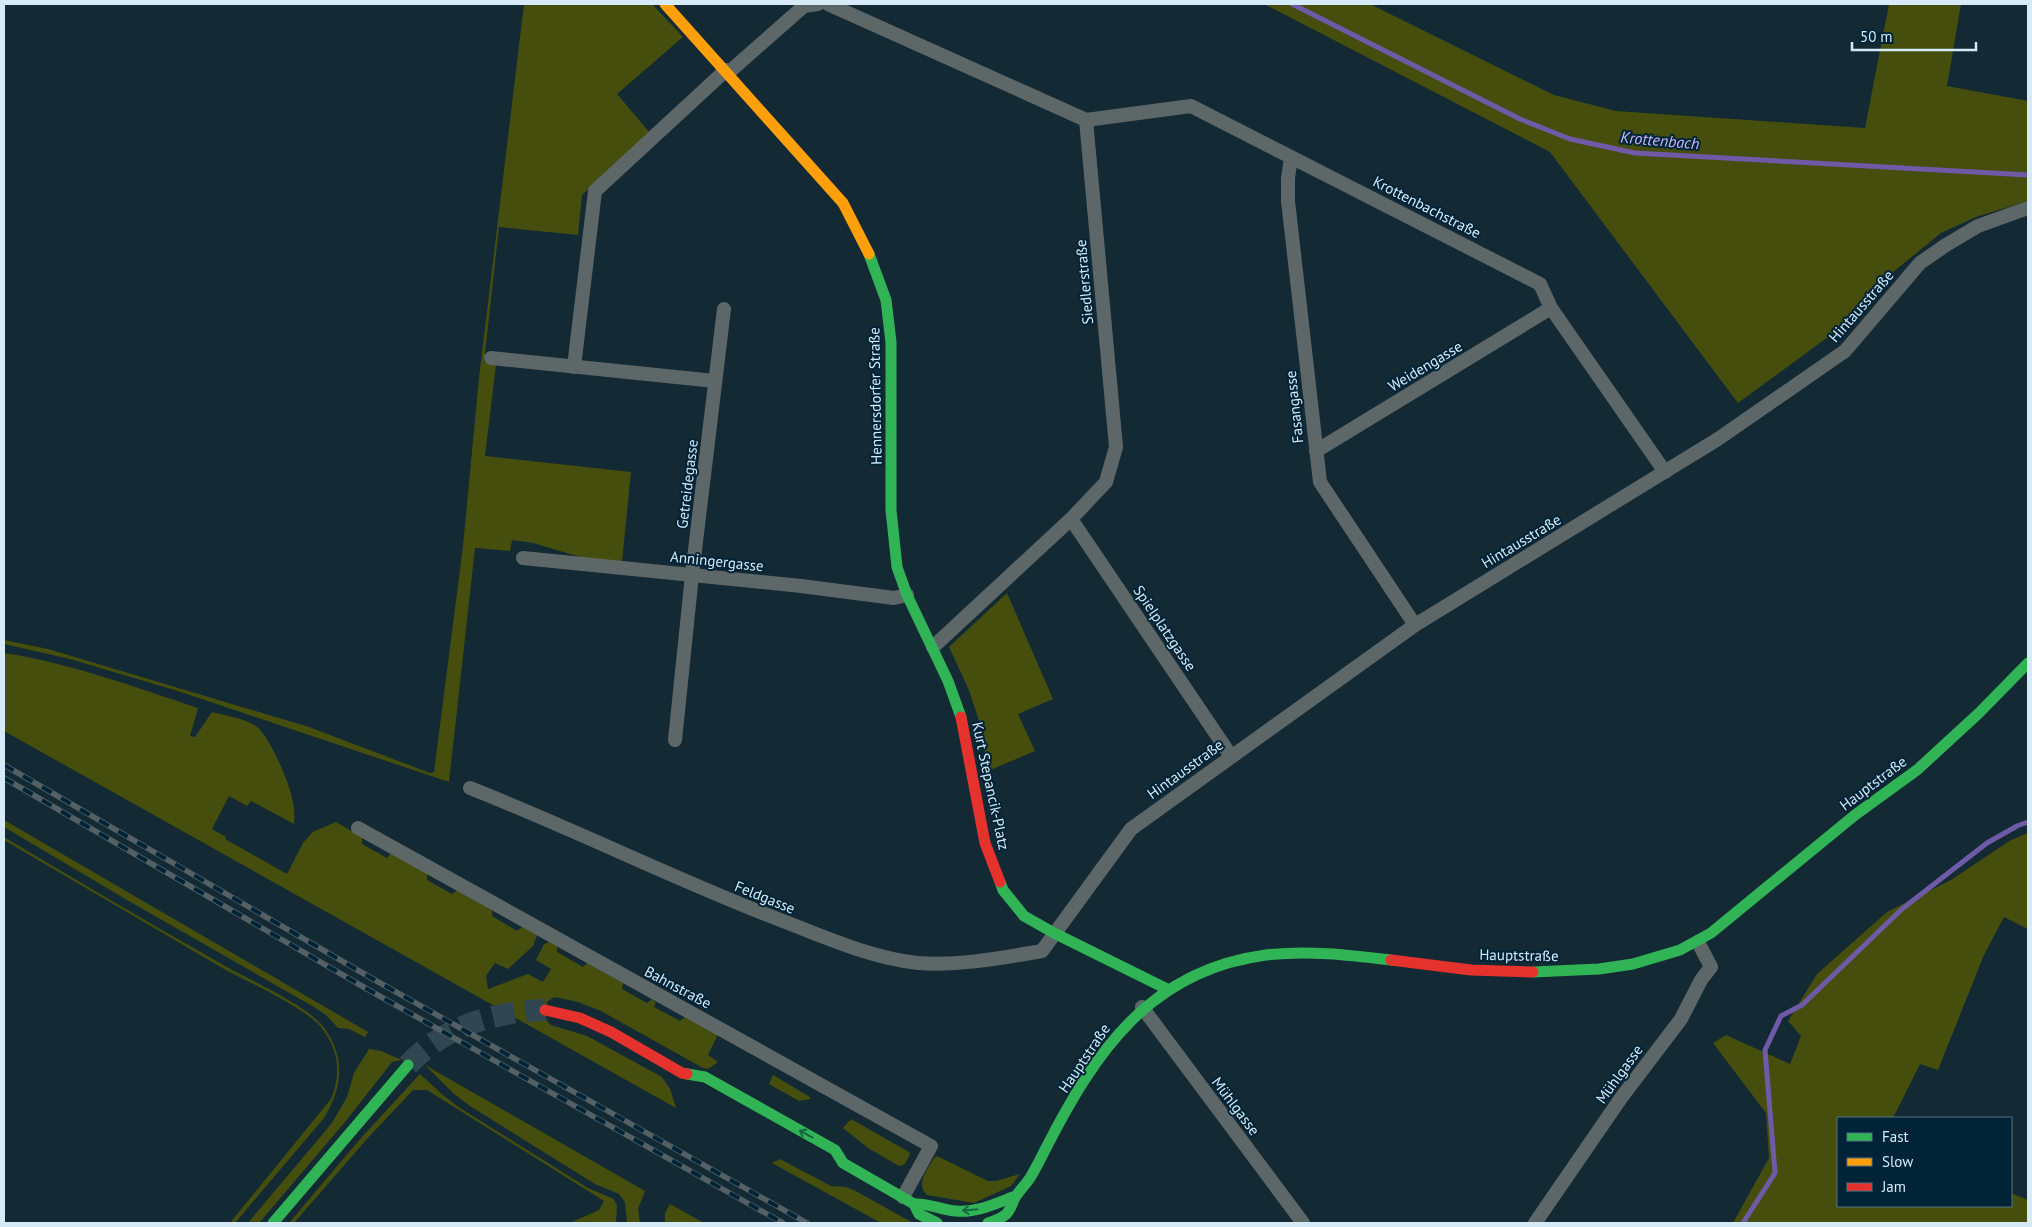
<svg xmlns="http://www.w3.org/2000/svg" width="2032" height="1227" viewBox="0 0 2032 1227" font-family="'PT Sans',sans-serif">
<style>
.green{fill:#454e0c}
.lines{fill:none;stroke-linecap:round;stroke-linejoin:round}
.stream{stroke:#6f5aa8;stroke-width:5}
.primary-tunnel{stroke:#304752;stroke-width:22;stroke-dasharray:22 11;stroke-linecap:butt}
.street{stroke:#5e6767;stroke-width:14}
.fast{stroke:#30b455;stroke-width:11}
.slow{stroke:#ff9f0a;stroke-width:11}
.jam{stroke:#e5322d;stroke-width:11}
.rail-casing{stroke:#536166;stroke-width:5.5}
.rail{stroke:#002437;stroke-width:4;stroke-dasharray:11;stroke-linecap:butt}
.oneway{stroke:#166544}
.labels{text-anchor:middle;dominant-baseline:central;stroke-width:4;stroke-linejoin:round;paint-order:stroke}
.street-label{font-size:15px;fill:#d6eaf7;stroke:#002437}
.water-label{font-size:16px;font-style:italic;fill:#c9b8fc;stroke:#002437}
</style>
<rect width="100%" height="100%" fill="#132a35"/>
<!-- green -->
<g class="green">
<polygon points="524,4 652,4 683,37 617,94 650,133 582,195 578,235 499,227 484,362 496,364 485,456 631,472 622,562 584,558 533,543 512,540 510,551 475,548 449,782 178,691 70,659 4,644 4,640 48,649 309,727 430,773 434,772 463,546 479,378"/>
<polygon points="1264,4 1370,4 1554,95 1616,111 1865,128 1889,4 1961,4 1947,86 2028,101 2028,201 1976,217 1941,233 1871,290 1839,329 1738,403 1550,152"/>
<polygon points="1007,593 1053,699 1018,714 1035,751 988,771 979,721 969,690 949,647"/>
<path d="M4,653C70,663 135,687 198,708L190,736L195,737L212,712C226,716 244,718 256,726C269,735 289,782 292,798C294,806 295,815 294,824L251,801L247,806L229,796L212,829L226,837L225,839L287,874L303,843L313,832L336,822L362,837V844L387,858L390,854H393L427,873V880L452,894L458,890L492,910V916L517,931L522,927L537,935L533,946L508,969L495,963L486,976L488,989L528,974L543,982L551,969L536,960L544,944L549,942L557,946V952L583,967L587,963L623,983L622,989L647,1003L652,999L656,1003L654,1007L680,1021L685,1017L718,1034L708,1055L718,1062L708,1069L703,1068L601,1011L578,1002L554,997L547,1002C546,1011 543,1019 551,1025L587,1036L662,1077L670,1089L676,1108L4,731Z"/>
<polygon points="4,820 11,824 368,1032 365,1037 349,1029 338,1028 326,1015 314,1007 127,900 4,827"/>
<polygon points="2028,833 2028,929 2004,917 1984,955 1938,1070 1920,1064 1893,1118 1838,1118 1838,1206 2011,1206 2011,1193 2028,1200 2028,1223 1733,1223 1769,1158 1766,1113 1713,1043 1726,1035 1790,1064 1801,1036 1788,1021 1817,974 1887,912 1951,880 2011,840"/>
<path d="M4,837C75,879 147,922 220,963C248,980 307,1004 325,1029C346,1059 342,1088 324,1118L235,1223H230L331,1099C341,1075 339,1052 324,1031C308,1008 250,983 224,969C151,926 77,883 4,840Z"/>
<polygon points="369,1049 381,1051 402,1060 392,1062 345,1122 259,1223 248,1223 332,1123 347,1097 354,1073"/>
<polygon points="425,1065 645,1191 638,1209 640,1223 627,1223 625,1202 619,1194 595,1184 470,1106 453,1093"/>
<polygon points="420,1074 444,1096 460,1108 588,1188 614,1199 617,1206 616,1223 570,1223 599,1210 604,1201 427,1090 413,1090 366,1140 294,1223 289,1223 361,1138"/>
<polygon points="773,1075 810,1097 810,1099 799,1101 769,1084"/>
<polygon points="851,1119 909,1152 910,1155 904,1165 899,1166 868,1148 843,1128"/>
<path d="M937,1156L988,1181H996L1020,1174L1011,1186L974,1203L927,1195C915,1184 927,1170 934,1158Z"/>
<polygon points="780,1159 831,1186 846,1187 854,1190 913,1223 881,1223 772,1163"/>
<polygon points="670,1204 704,1223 665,1223 665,1213"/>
</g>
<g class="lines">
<!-- stream -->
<g class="stream">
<polyline points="1292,4 1520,119 1570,139 1635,153 2028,175"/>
<polyline points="1743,1223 1775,1173 1765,1050 1781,1016 1802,1005 1902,909 1987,843 2017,826 2028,822"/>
</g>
<!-- primary-tunnel -->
<path class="primary-tunnel" d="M408,1065C444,1026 493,1012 545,1010"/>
<!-- street -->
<g class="street">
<polyline points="828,4 1086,120 1116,447 1106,482 1071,519 933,647"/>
<polyline points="728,73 804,6 818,4"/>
<polyline points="1086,120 1191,106 1540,284 1551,308 1665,472"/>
<polyline points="1291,158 1288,178 1288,201 1320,482 1415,625"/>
<polyline points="491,358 715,381"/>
<polyline points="574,367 595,191 726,70"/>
<polyline points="1316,451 1551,308"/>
<polyline points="1071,519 1231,756"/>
<polyline points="523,558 801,586 894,598 907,595"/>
<polyline points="675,740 692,575 724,309"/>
<path d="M470,788C577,830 680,882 788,923C830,939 872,958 918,963C960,966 1001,958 1042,951L1131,829L1415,625L1718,439L1845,351L1920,263L1946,245L1978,226L2028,208"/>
<polyline points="358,828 931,1146 903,1197"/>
<polyline points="1142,1007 1303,1223"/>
<polyline points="1535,1223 1621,1098 1681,1019 1701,980 1711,967 1698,942"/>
</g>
<!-- fast -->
<g class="fast">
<polyline points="869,254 886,300 891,342 891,510 897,567 907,595 948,681 961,717"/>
<polyline points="1000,882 1003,890 1024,916 1054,933 1167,989"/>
<polyline points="1533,972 1599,969 1633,964 1680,950 1711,933 1855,815 1917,770 1979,713 2028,663"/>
<polyline points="687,1074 705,1077 835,1150 843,1163 914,1204 919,1214 937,1223"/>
<path d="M914,1204C929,1203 942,1210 956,1211C976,1213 995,1204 1013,1197"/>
<polyline points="273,1223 408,1065"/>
<path d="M988,1223C994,1221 1000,1219 1005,1215C1011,1211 1012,1202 1016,1196C1020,1190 1026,1184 1030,1178C1036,1168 1041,1158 1046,1148C1095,1052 1150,970 1266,955C1308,950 1349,955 1391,960"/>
</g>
<!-- slow -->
<polyline class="slow" points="665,4 843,203 869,254"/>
<!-- jam -->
<g class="jam">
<polyline points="961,717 985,843 1000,882"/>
<polyline points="1391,960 1471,970 1533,972"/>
<polyline points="545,1010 580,1018 611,1032 682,1073 687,1074"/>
</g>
<defs>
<g id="rail">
<polyline points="4,765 373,979 807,1223"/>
<polyline points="4,778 367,989 783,1223"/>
</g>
</defs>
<!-- rail casing -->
<use href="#rail" class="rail-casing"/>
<!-- rail -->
<use href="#rail" class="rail"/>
</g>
<!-- one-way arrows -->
<defs><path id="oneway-shaft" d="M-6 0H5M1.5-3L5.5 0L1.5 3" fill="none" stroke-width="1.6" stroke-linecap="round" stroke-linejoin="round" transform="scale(1.25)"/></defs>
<g class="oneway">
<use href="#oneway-shaft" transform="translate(806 1134) rotate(-151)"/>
<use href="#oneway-shaft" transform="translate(970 1210) rotate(175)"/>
</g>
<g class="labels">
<!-- street labels -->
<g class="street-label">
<text transform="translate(1427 207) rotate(27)">Krottenbachstraße</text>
<text transform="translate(1084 282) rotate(-95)">Siedlerstraße</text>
<text transform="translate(1861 306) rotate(-49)">Hintausstraße</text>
<text transform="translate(1425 366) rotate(-31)">Weidengasse</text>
<text transform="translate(875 396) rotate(-91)">Hennersdorfer Straße</text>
<text transform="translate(1294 407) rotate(-96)">Fasangasse</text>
<text transform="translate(687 484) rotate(-83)">Getreidegasse</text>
<text transform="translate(1521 541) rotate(-31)">Hintausstraße</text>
<text transform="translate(717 561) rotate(6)">Anningergasse</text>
<text transform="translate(1165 628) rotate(56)">Spielplatzgasse</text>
<text transform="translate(1185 769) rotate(-36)">Hintausstraße</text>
<text transform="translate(1873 783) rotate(-37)">Hauptstraße</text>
<text transform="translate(991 786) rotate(78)">Kurt Stepancik-Platz</text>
<text transform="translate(765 897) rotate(22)">Feldgasse</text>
<text transform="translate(1519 955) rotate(1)">Hauptstraße</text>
<text transform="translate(678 987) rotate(28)">Bahnstraße</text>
<text transform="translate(1084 1058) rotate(-56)">Hauptstraße</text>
<text transform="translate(1619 1074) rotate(-54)">Mühlgasse</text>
<text transform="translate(1236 1106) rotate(53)">Mühlgasse</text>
</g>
<!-- water labels -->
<g class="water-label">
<text transform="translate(1660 140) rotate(5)">Krottenbach</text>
</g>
</g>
<!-- border -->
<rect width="2032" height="1227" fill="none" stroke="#d6eaf7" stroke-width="10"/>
<!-- legend -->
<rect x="1837" y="1117" width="175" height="90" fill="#002437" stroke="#567384"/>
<rect x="1847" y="1133" width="25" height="8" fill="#30b455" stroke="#567384"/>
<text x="1882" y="1142" font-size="15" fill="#d6eaf7">Fast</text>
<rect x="1847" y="1158" width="25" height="8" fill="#ff9f0a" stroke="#567384"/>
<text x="1882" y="1167" font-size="15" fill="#d6eaf7">Slow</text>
<rect x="1847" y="1183" width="25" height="8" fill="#e5322d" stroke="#567384"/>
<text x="1882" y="1192" font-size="15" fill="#d6eaf7">Jam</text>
<!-- scale -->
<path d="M1852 42v8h124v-8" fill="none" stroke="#d6eaf7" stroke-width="2.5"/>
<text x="1860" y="42" font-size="15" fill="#d6eaf7" stroke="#002437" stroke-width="4" paint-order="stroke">50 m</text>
</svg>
